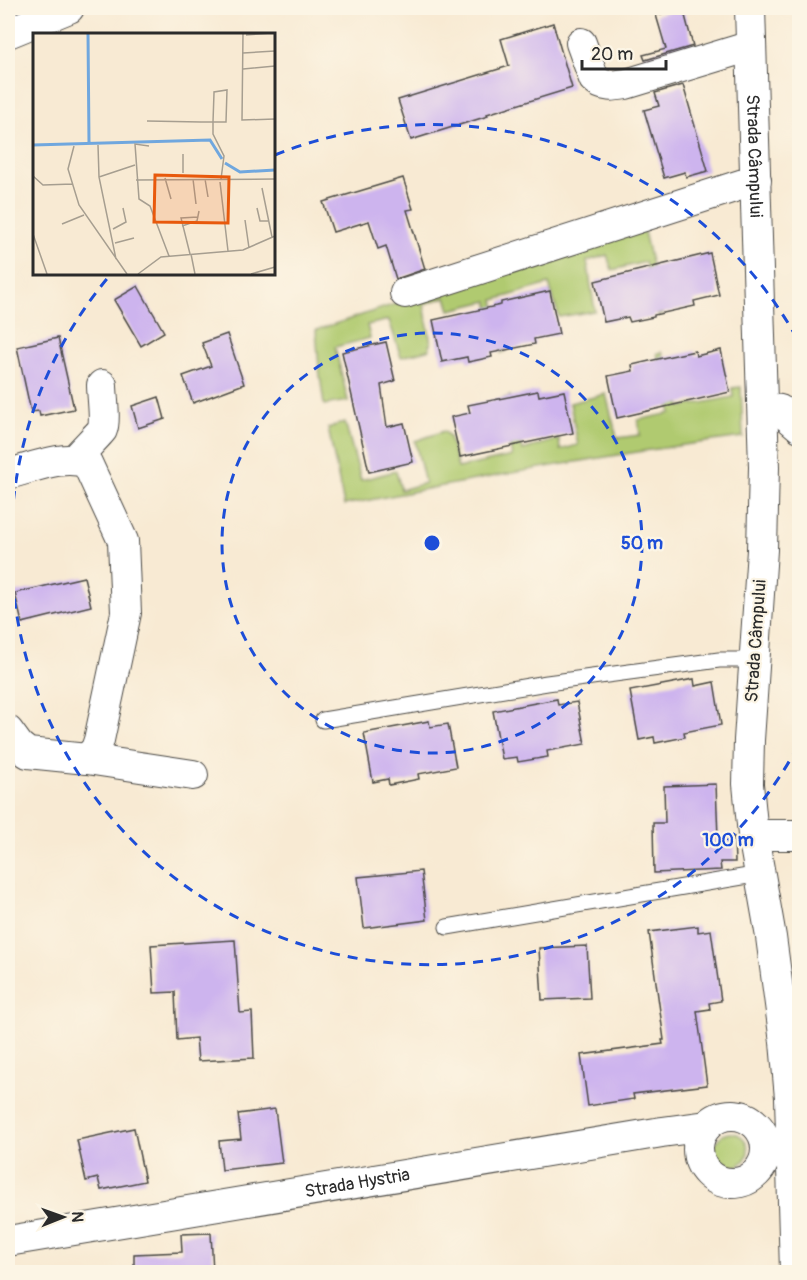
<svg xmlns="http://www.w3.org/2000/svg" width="807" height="1280" viewBox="0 0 807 1280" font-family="Pangolin,sans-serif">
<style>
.green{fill:#b0ca70;stroke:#6e7a4e;stroke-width:1.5}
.building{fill:#cdb4ee}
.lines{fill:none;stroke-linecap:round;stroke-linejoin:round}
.lane-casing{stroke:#4a4844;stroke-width:17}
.street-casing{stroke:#4a4844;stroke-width:32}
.lane{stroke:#fff;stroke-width:15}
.street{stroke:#fff;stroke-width:30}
.ring{fill:none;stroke:#1d4ed8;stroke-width:3;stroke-dasharray:10 8}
.labels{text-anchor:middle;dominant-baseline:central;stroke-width:4.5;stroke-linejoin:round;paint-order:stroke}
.street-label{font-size:18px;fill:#2b2b2b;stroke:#fcf5e5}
.inset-river{fill:none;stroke:#70a7de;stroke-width:3}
.inset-road{fill:none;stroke:#a69e90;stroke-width:1.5}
.view{fill:#e8590c;fill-opacity:0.15;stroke:#e8590c;stroke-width:3}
.inset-edge{fill:none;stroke:#2b2b2b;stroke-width:3}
.centre{fill:#1d4ed8;stroke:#fcf5e5;stroke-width:3}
.ring-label{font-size:18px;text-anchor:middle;font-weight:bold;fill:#1d4ed8;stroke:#fcf5e5;stroke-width:4.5;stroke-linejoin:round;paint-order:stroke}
</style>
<rect width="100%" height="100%" fill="#fcf5e5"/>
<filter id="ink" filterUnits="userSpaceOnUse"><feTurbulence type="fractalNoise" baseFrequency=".0167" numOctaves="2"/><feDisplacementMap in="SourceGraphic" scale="12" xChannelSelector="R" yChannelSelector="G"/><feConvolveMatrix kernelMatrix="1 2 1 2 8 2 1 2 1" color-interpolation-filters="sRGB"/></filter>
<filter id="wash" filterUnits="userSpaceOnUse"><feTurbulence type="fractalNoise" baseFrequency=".008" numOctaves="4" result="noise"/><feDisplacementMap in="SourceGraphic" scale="24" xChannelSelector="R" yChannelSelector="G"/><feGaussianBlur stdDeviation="1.35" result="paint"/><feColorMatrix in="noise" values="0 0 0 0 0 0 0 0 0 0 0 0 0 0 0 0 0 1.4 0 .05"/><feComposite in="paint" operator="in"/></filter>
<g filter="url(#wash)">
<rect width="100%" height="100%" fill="#f8ead3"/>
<!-- green -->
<g class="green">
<polygon points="642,223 663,314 658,316 645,262 612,270 607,255 587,261 595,311 559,317 549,284 494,300 506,351 501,353 488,301 450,310 446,297 424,304 431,344 429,345 430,349 401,357 389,320 367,325 370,338 335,347 348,401 324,405 319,368 316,330"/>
<path d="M662,352L664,359L669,358L681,407L733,397L732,388L741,387L743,437C609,454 476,479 344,505L328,428L345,422L361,480L396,471L401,490L425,483L415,441L444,431L449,436L458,468L512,456L499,400L510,396L523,450L559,439L560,450L578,445L570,403L606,394L617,438L640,435L638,420L671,413L657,353Z"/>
<circle cx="731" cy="1150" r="17"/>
</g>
<g id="blocks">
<!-- building -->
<g class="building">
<polygon points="683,8 693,46 645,60 643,55 666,49 656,15"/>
<polygon points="553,23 572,88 487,114 488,116 411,140 398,100 509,66 501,39"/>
<polygon points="683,85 708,171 686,177 685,172 664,178 644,110 659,106 655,93"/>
<polygon points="403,178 413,209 407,210 425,269 396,279 386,246 378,249 369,221 333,232 323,202"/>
<polygon points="710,253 719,295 694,301 695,306 654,315 654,317 630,322 628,317 604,322 595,281"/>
<polygon points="138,286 164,332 141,346 114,300"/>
<polygon points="550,291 559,334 534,339 535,344 491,353 492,357 468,362 467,357 442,362 433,320 501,305 501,302"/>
<polygon points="227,334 244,384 193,403 183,376 211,366 202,343"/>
<polygon points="58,338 74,409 40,416 39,411 31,412 17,347"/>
<polygon points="386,342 395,381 381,385 387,427 404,423 413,462 369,472 342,352"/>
<polygon points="721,350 730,392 617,418 608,376 633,371 632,365 671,356 695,351 696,356"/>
<polygon points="538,391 539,396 564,391 573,433 460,457 451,417 470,413 468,405"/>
<polygon points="159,397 165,419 138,428 132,406"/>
<polygon points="84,577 91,606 22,623 15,593"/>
<polygon points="694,679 695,686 714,682 721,725 684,732 685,737 655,743 654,737 639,740 630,691"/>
<polygon points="557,699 558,705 577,702 585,744 547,751 548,757 518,762 517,757 502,759 493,711"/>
<polygon points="429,721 430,727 448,724 456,767 418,774 419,779 389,785 388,779 373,782 364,733"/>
<polygon points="716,784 718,838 734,837 735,862 720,862 721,870 654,873 653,823 665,823 664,786"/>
<polygon points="421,871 427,920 364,928 358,877"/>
<polygon points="698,926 698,932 711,930 721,1001 709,1003 710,1009 697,1011 707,1085 633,1094 634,1099 588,1106 581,1055 663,1044 662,1040 664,1040 649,932"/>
<polygon points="235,940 240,1013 252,1012 254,1058 198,1061 196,1038 177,1040 175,992 154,993 151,945"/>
<polygon points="587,946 590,998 542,1000 539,948"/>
<polygon points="275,1109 282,1163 222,1170 219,1141 241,1139 238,1114"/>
<polygon points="134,1128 145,1181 101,1190 98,1178 86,1181 77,1140"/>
<polygon points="211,1233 213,1272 134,1272 134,1254 182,1252 181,1234"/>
</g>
</g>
</g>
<g filter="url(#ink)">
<use href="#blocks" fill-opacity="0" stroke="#4a4844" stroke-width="1.5"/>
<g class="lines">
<defs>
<g id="lane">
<polyline points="323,720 547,683 719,660 755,660"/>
<polyline points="447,927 760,874"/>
</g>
<g id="street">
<path id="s1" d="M750,8L764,467L762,550L749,740L748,784L753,835L771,937L785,1042L790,1098L795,1272"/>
<polyline points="8,33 69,8"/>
<path d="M581,43L594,79C603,88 614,86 626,84L751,46"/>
<polyline points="405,293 756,180"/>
<polyline points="763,408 780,410 800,427"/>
<path d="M75,459C80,453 100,433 102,430C106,421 102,396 102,385"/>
<path d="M8,474C33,468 62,454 87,463L123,541L126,613L99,740L96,749L87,759"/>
<polyline points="8,731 19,746 28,753 87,759 193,775"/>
<polyline points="753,835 800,835"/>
<circle cx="732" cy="1149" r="34"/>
<path id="s2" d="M8,1241L662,1132L707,1126"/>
</g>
</defs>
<!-- lane casing -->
<use href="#lane" class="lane-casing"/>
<!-- street casing -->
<use href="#street" class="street-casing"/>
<!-- lane -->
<use href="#lane" class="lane"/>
<!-- street -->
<use href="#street" class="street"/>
</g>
</g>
<!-- distance rings -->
<g class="ring">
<circle cx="432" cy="543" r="210"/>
<path d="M798 746A419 419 0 1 1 111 274M275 155A419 419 0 0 1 798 340"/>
</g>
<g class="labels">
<!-- street labels -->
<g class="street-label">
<text stroke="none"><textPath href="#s1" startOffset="148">Strada Câmpului</textPath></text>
<text transform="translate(756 641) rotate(-86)">Strada Câmpului</text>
<text stroke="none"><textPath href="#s2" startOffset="354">Strada Hystria</textPath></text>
</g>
</g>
<!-- overview -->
<g transform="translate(33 33)">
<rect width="242" height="242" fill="#f8ead3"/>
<path class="inset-river" d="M55,0L56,110M0,112L177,107L189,126M192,130L207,139L242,137"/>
<path class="inset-road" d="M210,0L209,87L242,86M213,2L238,0M210,20L242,18M210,36L242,33M114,88L168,89H193L194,57L181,59V60L180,89V101L191,123L188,146M65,112L66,144L83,226M41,113L35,136L46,172L94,241M116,113L102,111L106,166L117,173L136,223M150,121V140M0,143L10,152L40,151M66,144L102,132M132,145L138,166M160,146L163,171M172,146L175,164M103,147L242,146M187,149L195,218M229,155L239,204M224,175L227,188H235M212,187L216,215M29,191L51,182M149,193L164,188L166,178M80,196L93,189L90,175M0,201L14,241M82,210L101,205M157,221L148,185L165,184M158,221L162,241M105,241L128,224L210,217L242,203M218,241L242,234"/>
<path class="view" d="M122,142L196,144L195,190L121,189Z"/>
<rect width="242" height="242" class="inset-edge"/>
</g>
<circle cx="432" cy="543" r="9" class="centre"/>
<g class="ring-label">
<text x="642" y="549">50 m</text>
<text x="728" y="846">100 m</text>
</g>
<!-- margin -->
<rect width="807" height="1280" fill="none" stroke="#fcf5e5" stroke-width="30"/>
<!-- north arrow -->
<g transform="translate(63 1217) rotate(89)" stroke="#fcf5e5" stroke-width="4.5" paint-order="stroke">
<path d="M0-4.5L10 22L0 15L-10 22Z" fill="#2b2b2b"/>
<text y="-9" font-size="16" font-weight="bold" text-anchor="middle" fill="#2b2b2b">N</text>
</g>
<!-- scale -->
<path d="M582 60v9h84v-9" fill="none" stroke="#2b2b2b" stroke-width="3"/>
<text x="591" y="60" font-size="18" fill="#2b2b2b" stroke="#fcf5e5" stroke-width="4.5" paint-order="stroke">20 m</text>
</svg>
